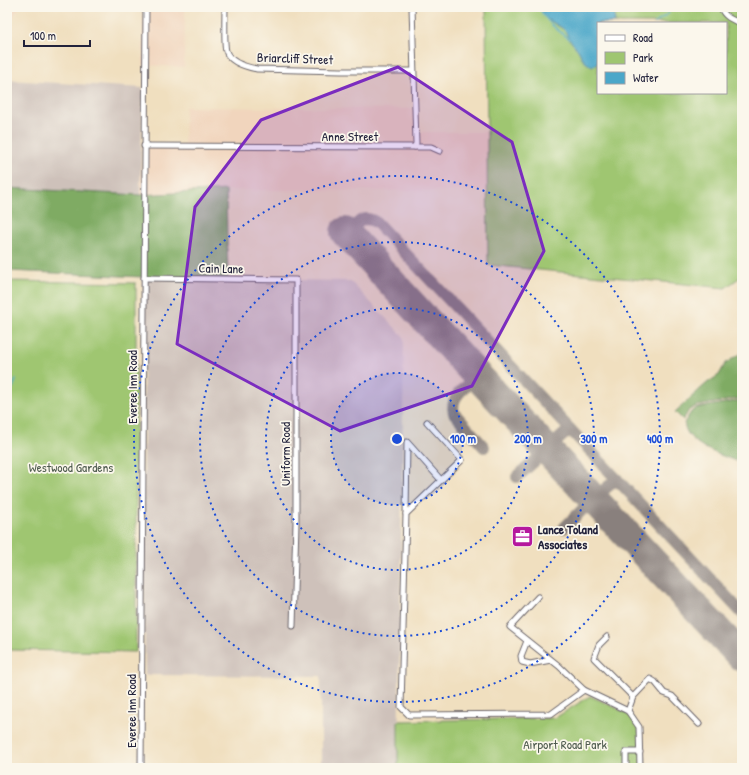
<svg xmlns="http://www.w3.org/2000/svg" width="749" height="775" viewBox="0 0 749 775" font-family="'Patrick Hand',sans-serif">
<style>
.built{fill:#f1d5bd}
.industrial{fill:#cec1ba}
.green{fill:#9fc671;stroke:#607456;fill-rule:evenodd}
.forest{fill:#7fab63;stroke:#50664f}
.water{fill:#4ba7c9;stroke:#366482}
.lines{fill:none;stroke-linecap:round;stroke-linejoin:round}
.stream{stroke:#4ba7c9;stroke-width:1.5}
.taxiway{stroke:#89807d;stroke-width:12}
.runway{stroke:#89807d;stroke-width:30}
.minor-casing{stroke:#6a6469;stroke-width:7}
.minor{stroke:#fff;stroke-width:5}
.marked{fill:#7b2cbf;fill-opacity:0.2;stroke:#7b2cbf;stroke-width:3;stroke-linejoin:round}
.ring{fill:none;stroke:#1d4ed8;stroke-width:2;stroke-dasharray:2 4}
.labels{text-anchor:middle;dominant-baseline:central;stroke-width:3.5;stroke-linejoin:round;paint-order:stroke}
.street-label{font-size:13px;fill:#22223b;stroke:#fbf7ec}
.park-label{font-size:13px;fill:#4e5b4e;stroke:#fbf7ec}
.poi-label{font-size:13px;font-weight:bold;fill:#22223b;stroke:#fbf7ec;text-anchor:start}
.centre{fill:#1d4ed8;stroke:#fbf7ec;stroke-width:2}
.ring-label{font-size:12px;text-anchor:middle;font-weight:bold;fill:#1d4ed8;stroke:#fbf7ec;stroke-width:3.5;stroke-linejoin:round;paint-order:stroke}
</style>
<rect width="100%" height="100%" fill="#fbf7ec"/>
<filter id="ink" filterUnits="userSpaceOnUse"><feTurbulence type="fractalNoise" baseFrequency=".025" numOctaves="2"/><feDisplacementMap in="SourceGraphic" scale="8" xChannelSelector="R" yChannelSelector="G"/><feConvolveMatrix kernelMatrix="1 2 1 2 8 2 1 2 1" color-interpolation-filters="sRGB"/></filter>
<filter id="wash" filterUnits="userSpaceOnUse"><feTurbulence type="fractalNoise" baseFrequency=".012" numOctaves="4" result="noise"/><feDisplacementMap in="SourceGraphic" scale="16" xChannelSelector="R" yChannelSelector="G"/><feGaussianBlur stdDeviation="0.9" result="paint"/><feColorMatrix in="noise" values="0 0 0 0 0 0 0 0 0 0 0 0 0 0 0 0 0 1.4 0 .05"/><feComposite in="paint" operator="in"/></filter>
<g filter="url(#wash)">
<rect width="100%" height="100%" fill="#f0dfbf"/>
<!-- built -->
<g class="built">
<polygon points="7,7 19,7 7,29"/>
<polygon points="143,7 185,7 184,67 143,65"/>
<polygon points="185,107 418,109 419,132 487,132 487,191 226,190 140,195 143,145 184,146"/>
</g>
<!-- industrial -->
<g class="industrial">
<polygon points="7,80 143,88 140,195 7,188"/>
<polygon points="143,277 350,281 404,337 398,768 321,768 321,676 145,675"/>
</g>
<!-- green -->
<g class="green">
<path d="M486,7H742V276L725,288L488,265ZM598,23H726V93H598Z"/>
<polygon points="7,281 136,283 136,652 7,650"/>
<path d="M590,696C601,701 630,712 636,723C641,732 642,744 642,754L645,758V768H398V721L555,718Z"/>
</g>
<!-- forest -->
<g class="forest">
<polygon points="7,188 140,195 226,190 228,278 143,277 7,271"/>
<polygon points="742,352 742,398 697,406 689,410 683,420 675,412 707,383 719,375 725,364"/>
<path d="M742,400V463C725,457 696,448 687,432C685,429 685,425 684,423L691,412L697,408Z"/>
</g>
<!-- water -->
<polygon class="water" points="540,7 613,7 615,23 598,23 598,63 592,67 584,61 578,50 570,40 566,32 562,28 547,19 544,15"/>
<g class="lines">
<!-- stream -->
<g class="stream">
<path d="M539,7C546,22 557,30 570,39"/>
<polyline points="655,23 669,13"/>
<polyline points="7,400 16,380"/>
</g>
<!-- taxiway -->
<g class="taxiway">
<path d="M350,237C355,224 362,213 377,223L742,613"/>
<path d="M478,376C467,386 449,396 454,413L484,447"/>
<polyline points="517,477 570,429"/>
<polyline points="564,528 593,499 617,479"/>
</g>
<!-- runway -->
<polyline class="runway" points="345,232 471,369 742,657"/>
</g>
</g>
<g filter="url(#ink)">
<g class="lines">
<defs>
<g id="minor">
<path d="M225,7C225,15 224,45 226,51C230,63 246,67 257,69L341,71H413"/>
<polyline points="412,7 416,143 415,147"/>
<path d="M721,7C723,16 733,21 742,23"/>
<polyline points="144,146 415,147 431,147 440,151"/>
<polyline points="144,278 296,280 296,523 293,626"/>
<polyline points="427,422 462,460 406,514 401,707 409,715 551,714 584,690 628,711 639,727 640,768"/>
<polyline points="406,514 407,442 441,480"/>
<polyline points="538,597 510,627 559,666 584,690"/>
<polyline points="607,637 599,645 594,658 633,697"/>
<polyline points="527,641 521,656 522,662 530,664 551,660"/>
<polyline points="628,711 633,697 650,679 655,682 664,693 672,696 699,724"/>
<polyline points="141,768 146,7"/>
<polyline points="626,768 626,752 640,752"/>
</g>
</defs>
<!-- minor casing -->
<use href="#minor" class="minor-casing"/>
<!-- minor -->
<use href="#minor" class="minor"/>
</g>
</g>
<!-- marked area -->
<path class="marked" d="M398,67L512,142L544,251L472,386L340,431L177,344L195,207L261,120Z"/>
<!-- distance rings -->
<circle cx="397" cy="439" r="66" fill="#1d4ed8" fill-opacity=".12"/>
<g class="ring">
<circle cx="397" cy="439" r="66"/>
<circle cx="397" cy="439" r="131"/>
<circle cx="397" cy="439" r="197"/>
<circle cx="397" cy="439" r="263"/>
</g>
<!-- icons -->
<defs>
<symbol id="office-square" viewBox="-11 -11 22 22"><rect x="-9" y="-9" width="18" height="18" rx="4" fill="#b5179e" stroke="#fbf7ec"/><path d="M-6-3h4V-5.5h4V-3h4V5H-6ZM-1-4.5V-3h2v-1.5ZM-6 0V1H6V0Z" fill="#fff"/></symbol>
</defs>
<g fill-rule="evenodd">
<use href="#office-square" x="510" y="524" width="25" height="25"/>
</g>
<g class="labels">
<!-- street labels -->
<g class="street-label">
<text transform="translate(295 58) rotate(2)">Briarcliff Street</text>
<text x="350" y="136">Anne Street</text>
<text transform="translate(221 268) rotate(1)">Cain Lane</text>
<text transform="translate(132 387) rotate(-90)">Everee Inn Road</text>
<text transform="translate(285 454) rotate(-90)">Uniform Road</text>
<text transform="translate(131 711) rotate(-90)">Everee Inn Road</text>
</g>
<!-- park labels -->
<g class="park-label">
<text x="71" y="467">Westwood Gardens</text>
<text x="565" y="744">Airport Road Park</text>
</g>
<!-- poi labels -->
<g class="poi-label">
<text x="538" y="529">Lance Toland<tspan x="538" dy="15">Associates</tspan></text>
</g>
</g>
<circle cx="397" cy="439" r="6" class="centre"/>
<g class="ring-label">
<text x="463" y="443">100 m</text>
<text x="528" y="443">200 m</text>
<text x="594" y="443">300 m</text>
<text x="660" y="443">400 m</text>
</g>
<!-- margin -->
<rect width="749" height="775" fill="none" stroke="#fbf7ec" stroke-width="24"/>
<!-- legend -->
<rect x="597" y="22" width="130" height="72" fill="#fbf7ec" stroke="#a4a2a5"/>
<rect x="605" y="35" width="20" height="6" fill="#ffffff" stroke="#a4a2a5"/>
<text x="633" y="42" font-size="12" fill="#22223b">Road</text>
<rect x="605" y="52" width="20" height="12" fill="#9fc671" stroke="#a4a2a5"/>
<text x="633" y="62" font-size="12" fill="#22223b">Park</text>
<rect x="605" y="72" width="20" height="12" fill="#4ba7c9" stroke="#a4a2a5"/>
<text x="633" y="82" font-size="12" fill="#22223b">Water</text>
<!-- scale -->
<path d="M24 40v6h66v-6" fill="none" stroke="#22223b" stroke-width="2"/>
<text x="30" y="40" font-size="12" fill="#22223b" stroke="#fbf7ec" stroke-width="3" paint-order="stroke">100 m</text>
</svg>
